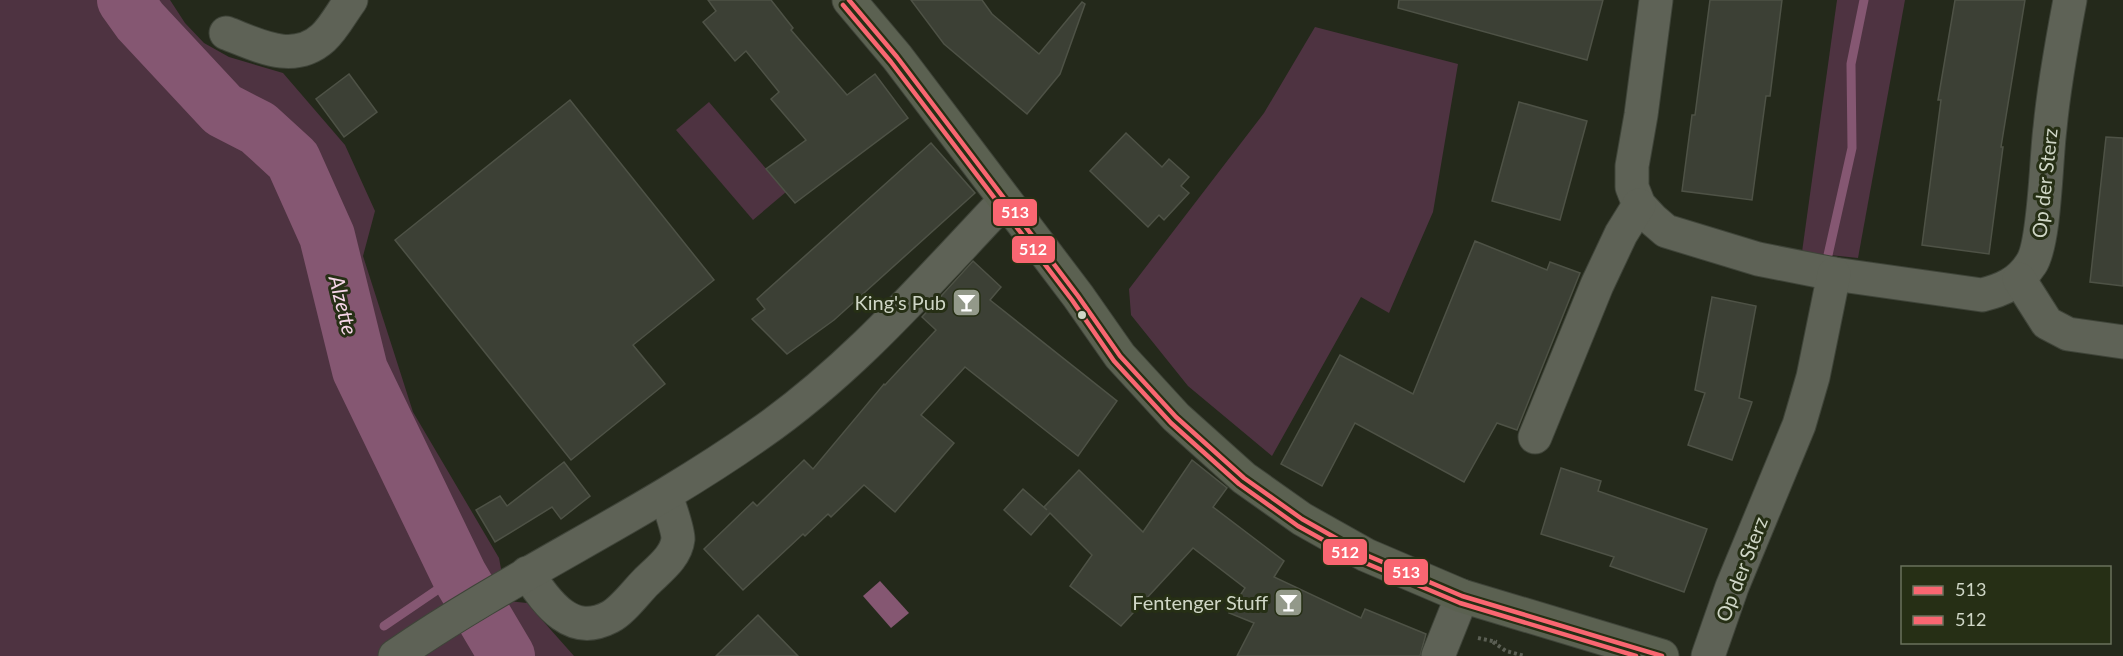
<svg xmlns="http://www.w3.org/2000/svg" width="2123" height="656" viewBox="0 0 2123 656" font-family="Lato,sans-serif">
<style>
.green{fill:#4e3341}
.water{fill:#855772}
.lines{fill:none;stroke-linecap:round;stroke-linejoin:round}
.stream{stroke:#855772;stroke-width:9}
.river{stroke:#855772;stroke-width:56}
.building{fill:#3c4035;stroke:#4e5246;stroke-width:1.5}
.minor-casing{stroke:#3f4439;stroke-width:35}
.major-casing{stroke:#3f4439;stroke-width:35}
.path{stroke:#5b5f54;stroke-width:4;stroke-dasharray:3 3;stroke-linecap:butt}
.minor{stroke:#5e6256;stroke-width:33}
.major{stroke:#5b6151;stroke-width:33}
.bus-1-casing{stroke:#262f15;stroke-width:9}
.bus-2-casing{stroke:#262f15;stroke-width:9}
.bus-1{stroke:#f96671;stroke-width:4.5}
.bus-2{stroke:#f96671;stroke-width:4.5}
.bus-dot{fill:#cfd6c6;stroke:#262f15;stroke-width:2}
.labels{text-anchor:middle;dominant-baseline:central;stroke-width:6;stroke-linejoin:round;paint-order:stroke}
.street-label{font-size:20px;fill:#cfd6c6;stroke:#262f15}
.poi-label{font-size:20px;fill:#cfd6c6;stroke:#262f15;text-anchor:end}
.water-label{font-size:21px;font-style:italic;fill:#f6d6e8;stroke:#262f15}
.line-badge{stroke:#262f15;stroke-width:2}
.badge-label{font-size:16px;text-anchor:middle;font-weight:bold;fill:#fff}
</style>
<rect width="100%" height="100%" fill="#24291b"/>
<!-- green -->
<g class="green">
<polygon points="0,0 170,0 185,23 204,43 229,57 283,73 345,145 375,211 363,256 413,412 499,558 507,601 527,603 574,656 0,656"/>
<polygon points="1837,0 1905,0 1858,258 1802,252"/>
<polygon points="1315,27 1458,64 1433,212 1389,313 1361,297 1272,456 1188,386 1131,315 1129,289 1264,113"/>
<polygon points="709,102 786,192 753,220 676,130"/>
</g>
<!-- water -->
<polygon class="water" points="880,581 909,613 891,628 863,596"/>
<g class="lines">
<!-- stream -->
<g class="stream">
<polyline points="1828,255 1852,148 1851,64 1864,0"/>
<polyline points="384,626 459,575"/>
</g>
<!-- river -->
<polyline class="river" points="125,0 140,21 223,110 258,128 293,160 327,236 360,370 459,575 507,656"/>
</g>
<!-- building -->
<g class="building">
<polygon points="708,0 771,0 793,28 791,30 847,95 875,74 908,118 795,203 766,169 806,140 771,99 779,92 746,51 735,61 703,22 716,11"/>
<polygon points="911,0 982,0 992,14 1039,54 1082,2 1085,4 1060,74 1027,114 944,44"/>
<polygon points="1399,0 1603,0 1587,60 1398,8"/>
<polygon points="1710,0 1782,0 1770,96 1766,96 1752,200 1682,191 1692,115 1695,115"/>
<polygon points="1955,0 2025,0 2001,147 2003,147 1989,254 1922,245 1941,100 1938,100"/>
<polygon points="349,74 377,112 344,137 316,99"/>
<polygon points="570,100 714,280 633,345 665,384 571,460 395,240"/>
<polygon points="1519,102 1587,121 1560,220 1492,201"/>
<polygon points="1126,133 1162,167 1169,159 1189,177 1181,186 1189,193 1164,220 1159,215 1148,227 1090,171"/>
<polygon points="2106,137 2123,138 2123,286 2090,282"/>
<polygon points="931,143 975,193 834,320 787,354 752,319 765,309 757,299"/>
<polygon points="1475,241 1547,270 1550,262 1580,273 1517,430 1497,423 1464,482 1355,423 1322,486 1281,464 1340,355 1413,394"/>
<polygon points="973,261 1001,287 990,300 1117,401 1078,456 965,367 921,415 954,443 895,512 864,485 831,517 828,514 805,536 803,534 743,590 704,549 753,502 757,506 804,460 813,469 884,384 885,385 936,330 922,317"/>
<polygon points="1712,297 1756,306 1739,398 1752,402 1732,460 1688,445 1705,393 1695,390"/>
<polygon points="1192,460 1227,488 1213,507 1284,561 1274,577 1361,618 1365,609 1426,634 1420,656 1237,656 1254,623 1229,613 1245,588 1193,548 1121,626 1070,586 1092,555 1050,513 1031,535 1004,510 1023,489 1047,510 1044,507 1079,470 1143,532"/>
<polygon points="564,462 590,496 561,519 552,507 495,542 476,510 500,496 507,506"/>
<polygon points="1561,468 1601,481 1598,491 1707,529 1684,592 1610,566 1614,557 1541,534"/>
<polygon points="758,615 798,656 716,656"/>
</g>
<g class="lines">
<defs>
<g id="minor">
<path d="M1656,0L1641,115L1632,166V187L1639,205L1652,219L1666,231L1758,259L1834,274L1982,295C2002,290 2019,283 2031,264C2045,244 2046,157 2050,128C2054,85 2062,42 2070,0"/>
<path d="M226,33C258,45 293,65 323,38C334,28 342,12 351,0"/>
<polyline points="2019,279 2047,323 2068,334 2123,342"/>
<polyline points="1535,437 1597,285 1621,234 1639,205"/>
<path d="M527,573C547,602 570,638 610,617C622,611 636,592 646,582C659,569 676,557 678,539C678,528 669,506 666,495"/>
<path d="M395,656C512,575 643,516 759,434C853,369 927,282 1005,200"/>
<polyline points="1438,656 1462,596"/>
<polyline points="1708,656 1732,587 1799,425 1813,377 1834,274"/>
</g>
<polyline id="major" points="849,0 897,57 1078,296 1120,356 1176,417 1244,478 1302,519 1366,555 1462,596 1662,656"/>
</defs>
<!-- minor casing -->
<use href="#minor" class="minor-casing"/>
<!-- major casing -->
<use href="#major" class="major-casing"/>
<!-- path -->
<g class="path">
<polyline points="1478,638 1497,642"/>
<polyline points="1493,642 1506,651 1525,656"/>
</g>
<!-- minor -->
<use href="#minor" class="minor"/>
<!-- major -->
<use href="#major" class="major"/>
<defs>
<polyline id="bus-1" points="849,0 897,57 1078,296 1120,356 1176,417 1244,478 1302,519 1366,555 1462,596 1662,656"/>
<polyline id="bus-2" points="843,5 891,62 1072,300 1114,361 1171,423 1239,484 1298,526 1363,562 1460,603 1636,656"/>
</defs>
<!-- bus-1 casing -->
<use href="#bus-1" class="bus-1-casing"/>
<!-- bus-2 casing -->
<use href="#bus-2" class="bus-2-casing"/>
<!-- bus-1 -->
<use href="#bus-1" class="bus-1"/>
<!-- bus-2 -->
<use href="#bus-2" class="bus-2"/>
</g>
<!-- icons -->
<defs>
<symbol id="bar-square" viewBox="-11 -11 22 22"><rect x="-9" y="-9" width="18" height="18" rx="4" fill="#93998a" stroke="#262f15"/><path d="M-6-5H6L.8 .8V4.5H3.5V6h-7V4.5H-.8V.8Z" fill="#fff"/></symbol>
</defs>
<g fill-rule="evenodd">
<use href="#bar-square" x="950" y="286" width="33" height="33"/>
<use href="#bar-square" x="1272" y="586" width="33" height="33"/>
</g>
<!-- markers -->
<circle class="bus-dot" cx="1082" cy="315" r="5"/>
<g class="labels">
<!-- street labels -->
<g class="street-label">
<text transform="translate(2044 183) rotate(-84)">Op der Sterz</text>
<text transform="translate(1741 569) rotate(-69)">Op der Sterz</text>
</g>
<!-- poi labels -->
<g class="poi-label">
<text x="946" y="302">King's Pub</text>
<text x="1268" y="602">Fentenger Stuff</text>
</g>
<!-- water labels -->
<g class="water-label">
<text transform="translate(344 305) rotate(76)">Alzette</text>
</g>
</g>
<g class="line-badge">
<rect x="992" y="198" width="46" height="29" rx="6" fill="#f96671"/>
<rect x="1011" y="235" width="45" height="29" rx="6" fill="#f96671"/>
<rect x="1322" y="538" width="46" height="28" rx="6" fill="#f96671"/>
<rect x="1383" y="558" width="46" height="28" rx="6" fill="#f96671"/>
</g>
<g class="badge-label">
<text x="1015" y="218">513</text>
<text x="1033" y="255">512</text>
<text x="1345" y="558">512</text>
<text x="1406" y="578">513</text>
</g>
<!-- legend -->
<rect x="1901" y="566" width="210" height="78" fill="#262f15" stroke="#6a725c" stroke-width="1.5"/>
<rect x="1913" y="586" width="30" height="9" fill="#f96671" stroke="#6a725c" stroke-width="1.5"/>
<text x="1955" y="596" font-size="18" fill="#cfd6c6">513</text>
<rect x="1913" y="616" width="30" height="9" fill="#f96671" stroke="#6a725c" stroke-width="1.5"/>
<text x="1955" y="626" font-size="18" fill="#cfd6c6">512</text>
</svg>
